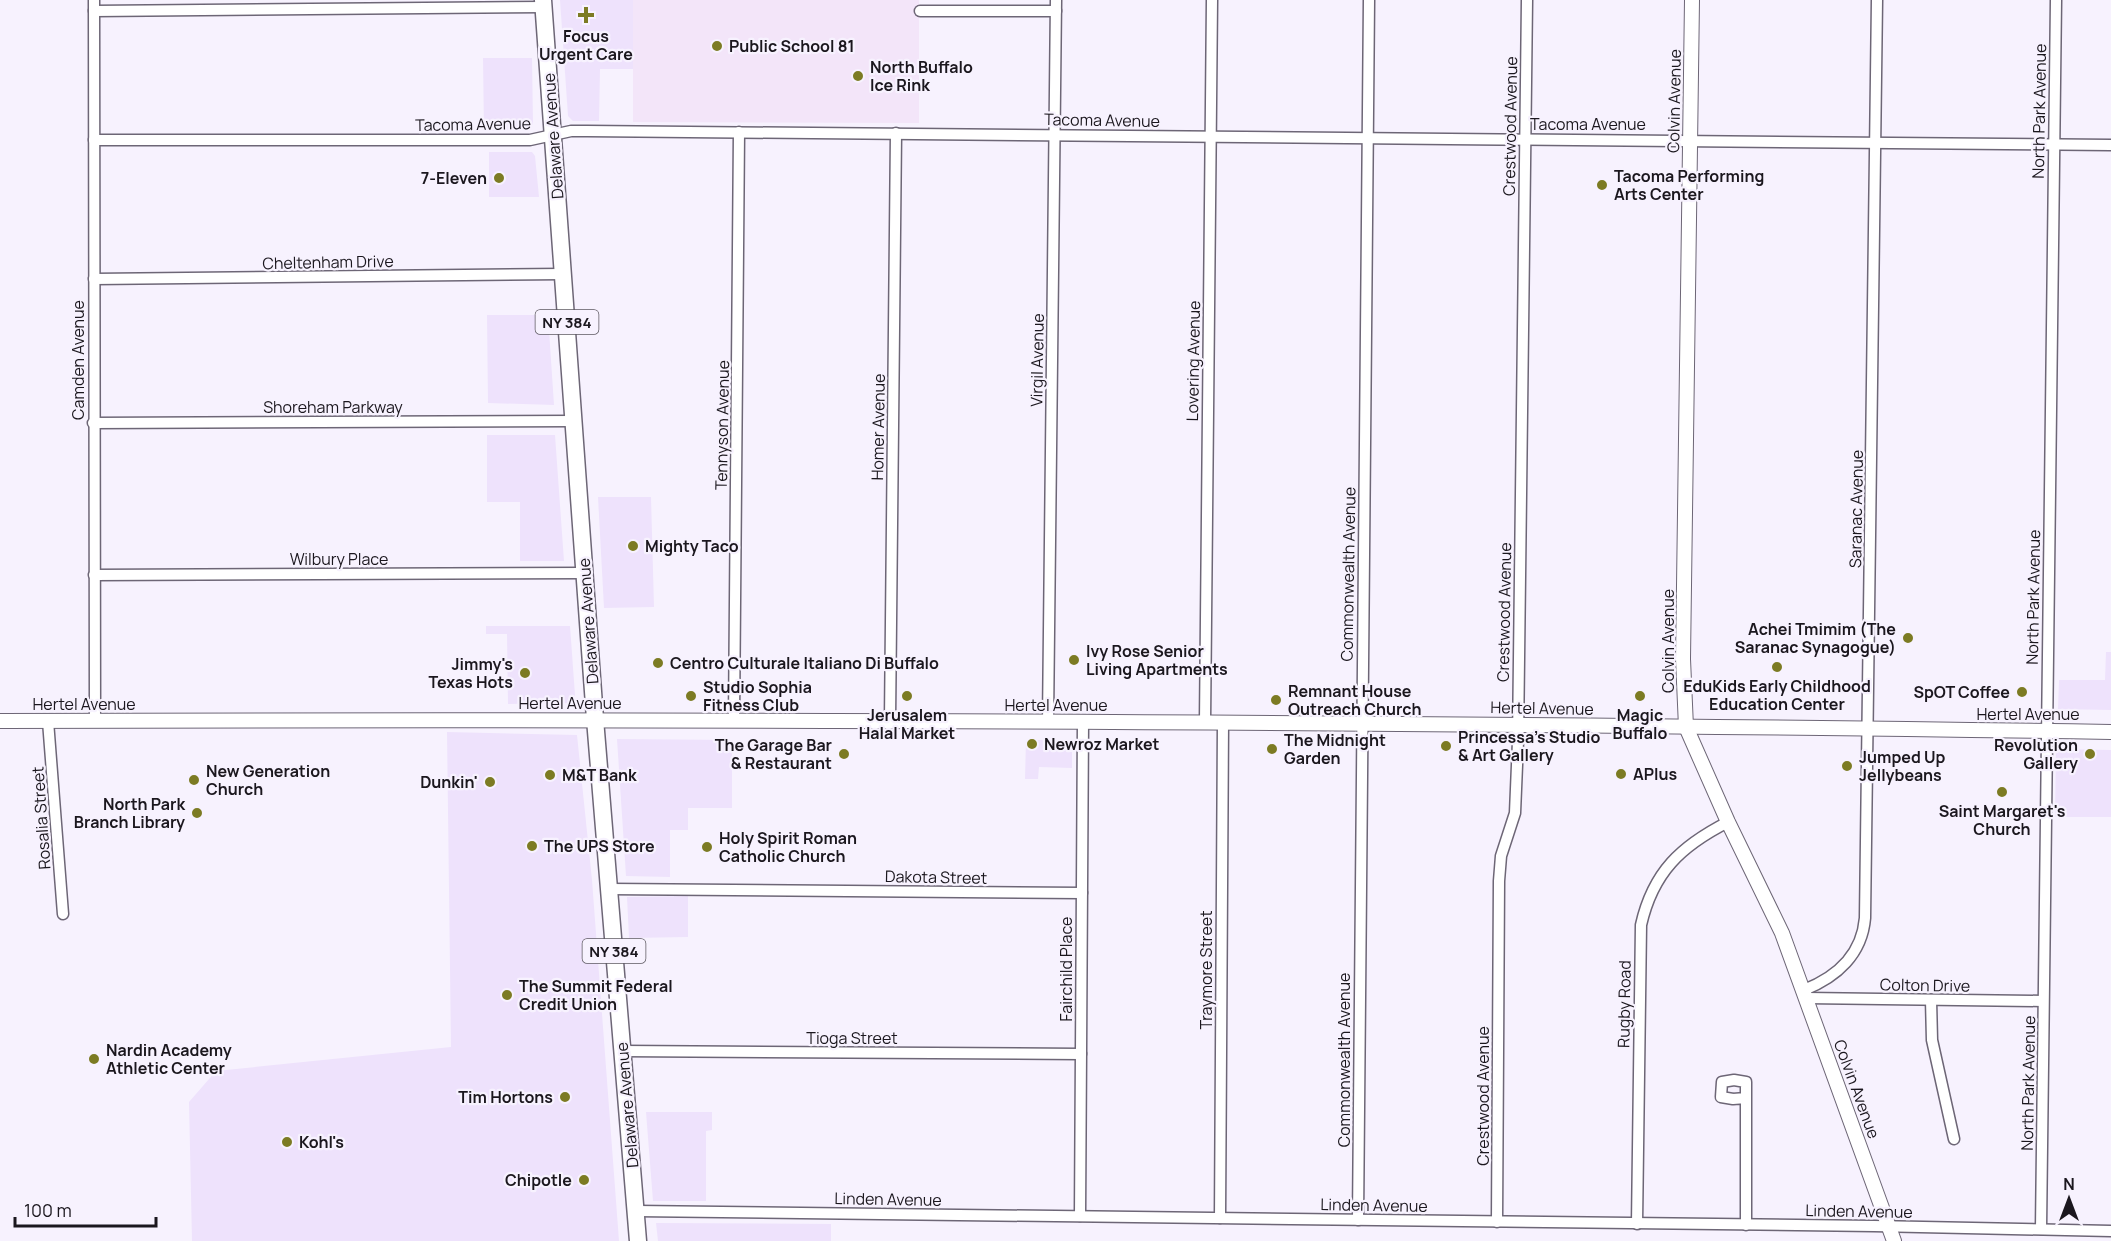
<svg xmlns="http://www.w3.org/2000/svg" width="2111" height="1241" viewBox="0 0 2111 1241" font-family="Manrope,sans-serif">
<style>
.built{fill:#eee2fc}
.education{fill:#f3e5f9}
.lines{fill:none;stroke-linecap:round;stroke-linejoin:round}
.minor-casing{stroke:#6d6676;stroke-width:13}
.tertiary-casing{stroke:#6d6676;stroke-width:16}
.primary-casing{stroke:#6d6676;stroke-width:19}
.minor{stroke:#fff;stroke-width:10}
.tertiary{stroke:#fff;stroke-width:14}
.primary{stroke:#fff;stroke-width:16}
.poi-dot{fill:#7c7b23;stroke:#f7f2fe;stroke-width:2}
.labels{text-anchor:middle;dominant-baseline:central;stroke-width:4.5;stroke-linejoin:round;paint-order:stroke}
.shield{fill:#f7f2fe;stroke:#5d5961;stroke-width:1.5}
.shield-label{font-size:15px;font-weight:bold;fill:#1b171e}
.poi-label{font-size:16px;font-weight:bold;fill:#1b171e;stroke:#f7f2fe;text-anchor:start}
.street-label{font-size:16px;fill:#1b171e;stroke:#f7f2fe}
</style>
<rect width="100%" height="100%" fill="#f7f2fe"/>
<!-- built -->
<g class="built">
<polygon points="560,0 633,0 633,69 600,69 599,121 573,121 568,116"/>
<polygon points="483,58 532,58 533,124 529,129 484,131"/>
<polygon points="489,152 532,152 535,156 539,197 489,197"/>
<polygon points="487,315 548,315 554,405 488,403"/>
<polygon points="487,435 555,435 564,561 520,561 520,502 487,502"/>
<polygon points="598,497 651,497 654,607 604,608"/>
<polygon points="486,626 570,626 575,695 574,700 570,703 508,704 507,634 486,634"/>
<polygon points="2106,652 2111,652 2111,710 2058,709 2059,680 2105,680"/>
<polygon points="447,732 577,735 592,880 619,1241 192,1241 189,1102 216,1071 451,1047"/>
<polygon points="617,739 732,740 732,808 688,808 688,830 670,830 670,877 626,876"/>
<polygon points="1026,740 1072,740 1072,768 1039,767 1038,779 1025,779"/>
<polygon points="2056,749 2111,750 2111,817 2055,817"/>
<polygon points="688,896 688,937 629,938 627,897"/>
<polygon points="646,1112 712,1112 712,1130 706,1131 706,1201 653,1201"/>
<polygon points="656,1223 831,1224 831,1241 658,1241"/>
</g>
<!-- education -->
<polygon class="education" points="633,0 919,0 919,123 633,122"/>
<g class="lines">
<defs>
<g id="minor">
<polyline points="94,0 95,720"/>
<polyline points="94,11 544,7"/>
<polyline points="920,11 1056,11"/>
<polyline points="94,140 530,140 571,131 587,131 2111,145"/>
<polyline points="94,279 563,274"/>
<polyline points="93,423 574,421"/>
<polyline points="94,575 585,573"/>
<polyline points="734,719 739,132"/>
<polyline points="890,720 896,133"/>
<polyline points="48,721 63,914"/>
<polyline points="1048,721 1056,0"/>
<polyline points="1205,722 1212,0"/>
<polyline points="609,889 1082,893"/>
<path d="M1804,990C1837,977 1862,954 1865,918L1877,0"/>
<polyline points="1806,998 2043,1001"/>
<polyline points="1931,1000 1932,1040 1954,1139"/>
<polyline points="622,1051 1081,1054"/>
<polyline points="636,1211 1874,1226 2111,1231"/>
<polyline points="1080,1216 1083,721"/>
<polyline points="1220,1218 1223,722"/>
<polyline points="1358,1220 1369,0"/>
<polyline points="1497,1222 1499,881 1501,856 1515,813 1518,741 1527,0"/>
<path d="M1637,1224L1641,925C1653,872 1681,846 1728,822"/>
<polyline points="1746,1225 1746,1082 1734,1080 1722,1082 1721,1097 1733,1099 1746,1098"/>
<polyline points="2041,1229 2056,0"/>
</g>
<g id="tertiary">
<polyline points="1692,0 1683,659 1686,727 1728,822 1782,933 1894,1241"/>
<path d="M0,721C704,719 1407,721 2111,732"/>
</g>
<polyline id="primary" points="543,0 595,719 638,1241"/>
</defs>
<!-- minor casing -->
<use href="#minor" class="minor-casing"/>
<!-- tertiary casing -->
<use href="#tertiary" class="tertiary-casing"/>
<!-- primary casing -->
<use href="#primary" class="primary-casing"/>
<!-- minor -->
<use href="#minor" class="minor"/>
<!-- tertiary -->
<use href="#tertiary" class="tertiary"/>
<!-- primary -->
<use href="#primary" class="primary"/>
</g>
<!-- markers -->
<g class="poi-dot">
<path d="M583 6h6v6h6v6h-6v6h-6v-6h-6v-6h6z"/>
<circle cx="717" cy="46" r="6"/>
<circle cx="858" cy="76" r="6"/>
<circle cx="499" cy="178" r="6"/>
<circle cx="1602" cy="185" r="6"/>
<circle cx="633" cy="546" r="6"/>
<circle cx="1908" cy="638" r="6"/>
<circle cx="1074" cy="660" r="6"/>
<circle cx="658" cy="663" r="6"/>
<circle cx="1777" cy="667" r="6"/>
<circle cx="525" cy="673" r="6"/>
<circle cx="2022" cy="692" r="6"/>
<circle cx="691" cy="696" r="6"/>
<circle cx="907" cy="696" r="6"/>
<circle cx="1640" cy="696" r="6"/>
<circle cx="1276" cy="700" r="6"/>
<circle cx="1032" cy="744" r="6"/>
<circle cx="1446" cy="746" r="6"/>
<circle cx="1272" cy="749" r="6"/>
<circle cx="844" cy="754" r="6"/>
<circle cx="2090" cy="754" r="6"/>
<circle cx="1847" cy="766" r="6"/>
<circle cx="1621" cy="774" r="6"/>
<circle cx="550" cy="775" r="6"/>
<circle cx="194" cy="780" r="6"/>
<circle cx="490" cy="782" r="6"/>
<circle cx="2002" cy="792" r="6"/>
<circle cx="197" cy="813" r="6"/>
<circle cx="532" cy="846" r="6"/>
<circle cx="707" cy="847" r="6"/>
<circle cx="507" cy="995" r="6"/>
<circle cx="94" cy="1059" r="6"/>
<circle cx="565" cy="1097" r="6"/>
<circle cx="287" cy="1142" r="6"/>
<circle cx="584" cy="1180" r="6"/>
</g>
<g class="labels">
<!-- shield labels -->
<g class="shield">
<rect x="535.5" y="310" width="63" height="24" rx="4.5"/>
<rect x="582.5" y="939" width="63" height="24" rx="4.5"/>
</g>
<g class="shield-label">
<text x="567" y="322">NY 384</text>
<text x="614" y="951">NY 384</text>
</g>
<!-- poi labels -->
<g class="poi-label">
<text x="586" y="36" text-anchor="middle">Focus<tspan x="586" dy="18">Urgent Care</tspan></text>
<text x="729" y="46">Public School 81</text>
<text x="870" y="67">North Buffalo<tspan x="870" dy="18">Ice Rink</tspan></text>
<text x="1614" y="176">Tacoma Performing<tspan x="1614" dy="18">Arts Center</tspan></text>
<text x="487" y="178" text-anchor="end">7-Eleven</text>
<text x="645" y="546">Mighty Taco</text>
<text x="1896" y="629" text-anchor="end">Achei Tmimim (The<tspan x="1896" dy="18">Saranac Synagogue)</tspan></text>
<text x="1086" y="651">Ivy Rose Senior<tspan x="1086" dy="18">Living Apartments</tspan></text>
<text x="670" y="663">Centro Culturale Italiano Di Buffalo</text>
<text x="513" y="664" text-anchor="end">Jimmy's<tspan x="513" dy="18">Texas Hots</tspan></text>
<text x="1777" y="686" text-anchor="middle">EduKids Early Childhood<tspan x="1777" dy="18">Education Center</tspan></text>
<text x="703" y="687">Studio Sophia<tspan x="703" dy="18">Fitness Club</tspan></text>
<text x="1288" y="691">Remnant House<tspan x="1288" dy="18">Outreach Church</tspan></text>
<text x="2010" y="692" text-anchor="end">SpOT Coffee</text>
<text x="907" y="715" text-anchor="middle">Jerusalem<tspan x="907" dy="18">Halal Market</tspan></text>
<text x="1640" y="715" text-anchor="middle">Magic<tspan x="1640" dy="18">Buffalo</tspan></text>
<text x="1458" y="737">Princessa's Studio<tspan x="1458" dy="18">&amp; Art Gallery</tspan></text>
<text x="1284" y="740">The Midnight<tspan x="1284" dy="18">Garden</tspan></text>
<text x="1044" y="744">Newroz Market</text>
<text x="832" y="745" text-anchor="end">The Garage Bar<tspan x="832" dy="18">&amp; Restaurant</tspan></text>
<text x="2078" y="745" text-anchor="end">Revolution<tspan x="2078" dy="18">Gallery</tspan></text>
<text x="1859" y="757">Jumped Up<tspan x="1859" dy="18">Jellybeans</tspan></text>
<text x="206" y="771">New Generation<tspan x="206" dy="18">Church</tspan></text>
<text x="1633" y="774">APlus</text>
<text x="562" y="775">M&amp;T Bank</text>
<text x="478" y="782" text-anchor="end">Dunkin'</text>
<text x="185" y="804" text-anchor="end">North Park<tspan x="185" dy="18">Branch Library</tspan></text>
<text x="2002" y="811" text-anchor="middle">Saint Margaret's<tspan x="2002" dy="18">Church</tspan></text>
<text x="719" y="838">Holy Spirit Roman<tspan x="719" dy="18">Catholic Church</tspan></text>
<text x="544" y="846">The UPS Store</text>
<text x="519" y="986">The Summit Federal<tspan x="519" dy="18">Credit Union</tspan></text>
<text x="106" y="1050">Nardin Academy<tspan x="106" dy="18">Athletic Center</tspan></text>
<text x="553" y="1097" text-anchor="end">Tim Hortons</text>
<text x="299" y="1142">Kohl's</text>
<text x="572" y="1180" text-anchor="end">Chipotle</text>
</g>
<!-- street labels -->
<g class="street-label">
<text transform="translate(1674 101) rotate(-89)">Colvin Avenue</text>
<text transform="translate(2039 111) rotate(-89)">North Park Avenue</text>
<text transform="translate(1102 120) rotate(1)">Tacoma Avenue</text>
<text transform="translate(473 124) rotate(-1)">Tacoma Avenue</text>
<text x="1588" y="124">Tacoma Avenue</text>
<text transform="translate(1510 126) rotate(-89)">Crestwood Avenue</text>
<text transform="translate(553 136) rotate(-94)">Delaware Avenue</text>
<text transform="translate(328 262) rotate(-1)">Cheltenham Drive</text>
<text transform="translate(78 360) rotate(-90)">Camden Avenue</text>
<text transform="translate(1037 360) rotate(-89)">Virgil Avenue</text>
<text transform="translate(1193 361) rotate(-89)">Lovering Avenue</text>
<text x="333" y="407">Shoreham Parkway</text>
<text transform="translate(722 425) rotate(-89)">Tennyson Avenue</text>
<text transform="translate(878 427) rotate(-89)">Homer Avenue</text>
<text transform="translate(1856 509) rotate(-89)">Saranac Avenue</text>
<text x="339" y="559">Wilbury Place</text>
<text transform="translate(1348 574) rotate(-89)">Commonwealth Avenue</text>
<text transform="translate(2033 597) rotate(-89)">North Park Avenue</text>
<text transform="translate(1504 612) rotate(-89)">Crestwood Avenue</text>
<text transform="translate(588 621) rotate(-94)">Delaware Avenue</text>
<text transform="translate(1668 641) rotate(-90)">Colvin Avenue</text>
<text x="570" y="703">Hertel Avenue</text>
<text x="84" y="704">Hertel Avenue</text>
<text x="1056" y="705">Hertel Avenue</text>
<text transform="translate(1542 708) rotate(1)">Hertel Avenue</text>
<text x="2028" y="714">Hertel Avenue</text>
<text transform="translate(41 818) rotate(-94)">Rosalia Street</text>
<text transform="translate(936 877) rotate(1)">Dakota Street</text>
<text transform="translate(1066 969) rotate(-90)">Fairchild Place</text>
<text transform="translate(1206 970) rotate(-90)">Traymore Street</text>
<text transform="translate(1925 985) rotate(1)">Colton Drive</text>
<text transform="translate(1624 1004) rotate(-89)">Rugby Road</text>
<text x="852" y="1038">Tioga Street</text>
<text transform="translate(1344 1060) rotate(-90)">Commonwealth Avenue</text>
<text transform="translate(2028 1083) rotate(-89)">North Park Avenue</text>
<text transform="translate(1857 1089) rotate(70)">Colvin Avenue</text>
<text transform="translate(1483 1096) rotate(-90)">Crestwood Avenue</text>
<text transform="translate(627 1105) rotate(-95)">Delaware Avenue</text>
<text transform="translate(888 1199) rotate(1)">Linden Avenue</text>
<text transform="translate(1374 1205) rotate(1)">Linden Avenue</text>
<text transform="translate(1859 1211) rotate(1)">Linden Avenue</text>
</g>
</g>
<!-- north arrow -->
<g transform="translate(2069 1199)" stroke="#f7f2fe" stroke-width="4.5" paint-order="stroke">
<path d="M0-4.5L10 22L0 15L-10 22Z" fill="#1b171e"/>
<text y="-9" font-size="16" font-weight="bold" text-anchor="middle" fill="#1b171e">N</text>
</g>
<!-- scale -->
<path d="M15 1217v9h141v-9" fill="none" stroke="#1b171e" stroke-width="3"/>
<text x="24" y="1217" font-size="18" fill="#1b171e" stroke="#f7f2fe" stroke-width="4.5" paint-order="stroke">100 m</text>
</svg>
